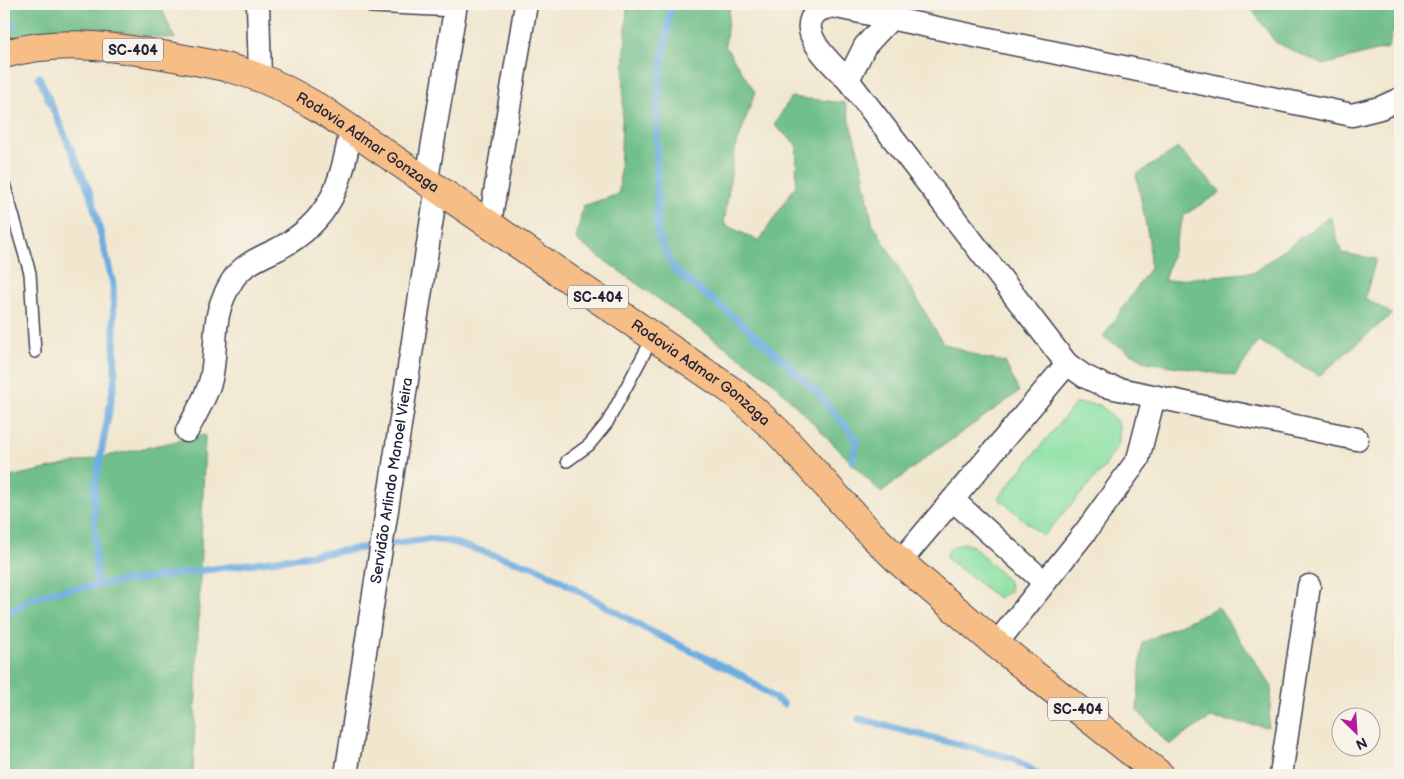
<svg xmlns="http://www.w3.org/2000/svg" width="1404" height="779" viewBox="0 0 1404 779" font-family="'Balsamiq Sans',sans-serif">
<style>
.green{fill:#8ce1a4;stroke:#578270}
.forest{fill:#71bf8a;stroke:#4a7062}
.lines{fill:none;stroke-linecap:round;stroke-linejoin:round}
.stream{stroke:#6eade1;stroke-width:7}
.service-casing{stroke:#414051;stroke-width:14}
.minor-casing{stroke:#414051;stroke-width:25}
.primary-casing{stroke:#414051;stroke-width:30}
.service{stroke:#fff;stroke-width:11}
.minor{stroke:#fff;stroke-width:22}
.primary{stroke:#f6be86;stroke-width:28}
.labels{text-anchor:middle;dominant-baseline:central;stroke-width:4;stroke-linejoin:round;paint-order:stroke}
.shield{fill:#f7f3e8;stroke:#62616f;stroke-width:1}
.shield-label{font-size:14px;font-weight:bold;fill:#22223b}
.street-label{font-size:15px;fill:#22223b;stroke:#f7f3e8}
</style>
<rect width="100%" height="100%" fill="#f7f3e8"/>
<filter id="ink" filterUnits="userSpaceOnUse"><feTurbulence type="fractalNoise" baseFrequency=".02" numOctaves="2"/><feDisplacementMap in="SourceGraphic" scale="10" xChannelSelector="R" yChannelSelector="G"/><feConvolveMatrix kernelMatrix="1 2 1 2 8 2 1 2 1" color-interpolation-filters="sRGB"/></filter>
<filter id="wash" filterUnits="userSpaceOnUse"><feTurbulence type="fractalNoise" baseFrequency=".0096" numOctaves="4" result="noise"/><feDisplacementMap in="SourceGraphic" scale="20" xChannelSelector="R" yChannelSelector="G"/><feGaussianBlur stdDeviation="1.12" result="paint"/><feColorMatrix in="noise" values="0 0 0 0 0 0 0 0 0 0 0 0 0 0 0 0 0 1.4 0 .05"/><feComposite in="paint" operator="in"/></filter>
<g filter="url(#wash)">
<rect width="100%" height="100%" fill="#f1e7cf"/>
<!-- green -->
<g class="green">
<polygon points="1076,403 1100,405 1119,423 1119,443 1104,468 1043,536 998,498"/>
<path d="M963,543L973,546L1009,582L1010,591L999,598L993,594L946,558C948,548 954,546 963,543Z"/>
</g>
<!-- forest -->
<g class="forest">
<polygon points="4,4 160,4 175,39 98,30 4,45"/>
<polygon points="627,4 730,4 725,46 755,92 734,153 724,224 759,241 796,185 797,145 774,125 791,97 845,103 862,166 872,222 943,343 983,358 1005,362 1019,392 931,454 881,493 770,379 576,240 583,206 619,194"/>
<polygon points="1248,4 1394,4 1400,9 1388,48 1323,65 1275,42"/>
<polygon points="1178,148 1221,192 1184,215 1164,281 1254,272 1330,216 1342,253 1376,259 1365,298 1392,314 1319,376 1259,341 1235,376 1147,362 1103,337 1150,268 1149,240 1136,175"/>
<polygon points="205,435 193,775 4,775 4,478"/>
<polygon points="1218,607 1272,687 1268,727 1210,718 1169,745 1137,710 1142,643"/>
</g>
<g class="lines">
<!-- stream -->
<g class="stream">
<polyline points="671,4 657,100 657,233 674,270 742,323 813,388 857,440 852,461"/>
<polyline points="4,14 14,26"/>
<polyline points="39,77 91,195 113,284 115,379 94,490 96,585"/>
<polyline points="4,617 29,600 55,591 427,539 448,541 538,568 650,631 743,676 783,704"/>
<polyline points="859,719 1012,758 1039,775"/>
</g>
</g>
</g>
<g filter="url(#ink)">
<g class="lines">
<defs>
<g id="service">
<polyline points="371,7 455,11"/>
<polyline points="4,184 30,273 35,352"/>
<polyline points="567,461 589,445 607,423 653,337"/>
</g>
<g id="minor">
<polyline points="258,4 260,78"/>
<polyline points="848,80 865,46 892,17"/>
<polyline points="427,179 456,4"/>
<polyline points="490,223 526,4"/>
<path d="M187,431C195,415 207,396 211,379C219,341 209,318 232,281C242,264 262,257 278,249C331,221 342,183 351,128"/>
<path d="M1357,439L1105,386L1084,376L1067,364L848,80C835,67 793,31 817,12C820,9 827,8 832,6L1352,115L1380,108L1400,99"/>
<polyline points="953,500 1044,582"/>
<polyline points="900,562 1067,364"/>
<polyline points="996,644 1086,531 1138,459 1154,397"/>
<path id="s1" d="M346,775L437,186"/>
<polyline points="1281,775 1309,586"/>
</g>
<g id="primary">
<path id="s2" d="M4,54C63,37 126,48 185,59C210,64 236,68 260,78C282,86 303,99 324,111L735,393L777,431L870,533L900,562L996,644L1160,775"/>
</g>
</defs>
<!-- service casing -->
<use href="#service" class="service-casing"/>
<!-- minor casing -->
<use href="#minor" class="minor-casing"/>
<!-- primary casing -->
<use href="#primary" class="primary-casing"/>
<!-- service -->
<use href="#service" class="service"/>
<!-- minor -->
<use href="#minor" class="minor"/>
<!-- primary -->
<use href="#primary" class="primary"/>
</g>
</g>
<g class="labels">
<!-- shield labels -->
<g class="shield">
<rect x="103" y="38.5" width="60" height="23" rx="4"/>
<rect x="568" y="285.5" width="60" height="23" rx="4"/>
<rect x="1048" y="697.5" width="60" height="23" rx="4"/>
</g>
<g class="shield-label">
<text x="133" y="50">SC-404</text>
<text x="598" y="297">SC-404</text>
<text x="1078" y="709">SC-404</text>
</g>
<!-- street labels -->
<g class="street-label">
<text stroke="none"><textPath href="#s2" startOffset="386">Rodovia Admar Gonzaga</textPath></text>
<text stroke="none"><textPath href="#s2" startOffset="791">Rodovia Admar Gonzaga</textPath></text>
<text stroke="none"><textPath href="#s1" startOffset="298">Servidão Arlindo Manoel Vieira</textPath></text>
</g>
</g>
<!-- margin -->
<rect width="1404" height="779" fill="none" stroke="#f7f3e8" stroke-width="20"/>
<!-- north arrow -->
<g transform="translate(1356 732) rotate(155)"><circle r="24" fill="#f7f3e8" stroke="#a29fa3"/>
<path d="M0-4L9 19L0 12L-9 19Z" fill="#b5179e"/>
<text y="-8" font-size="14" font-weight="bold" text-anchor="middle" fill="#22223b">N</text>
</g>
</svg>
